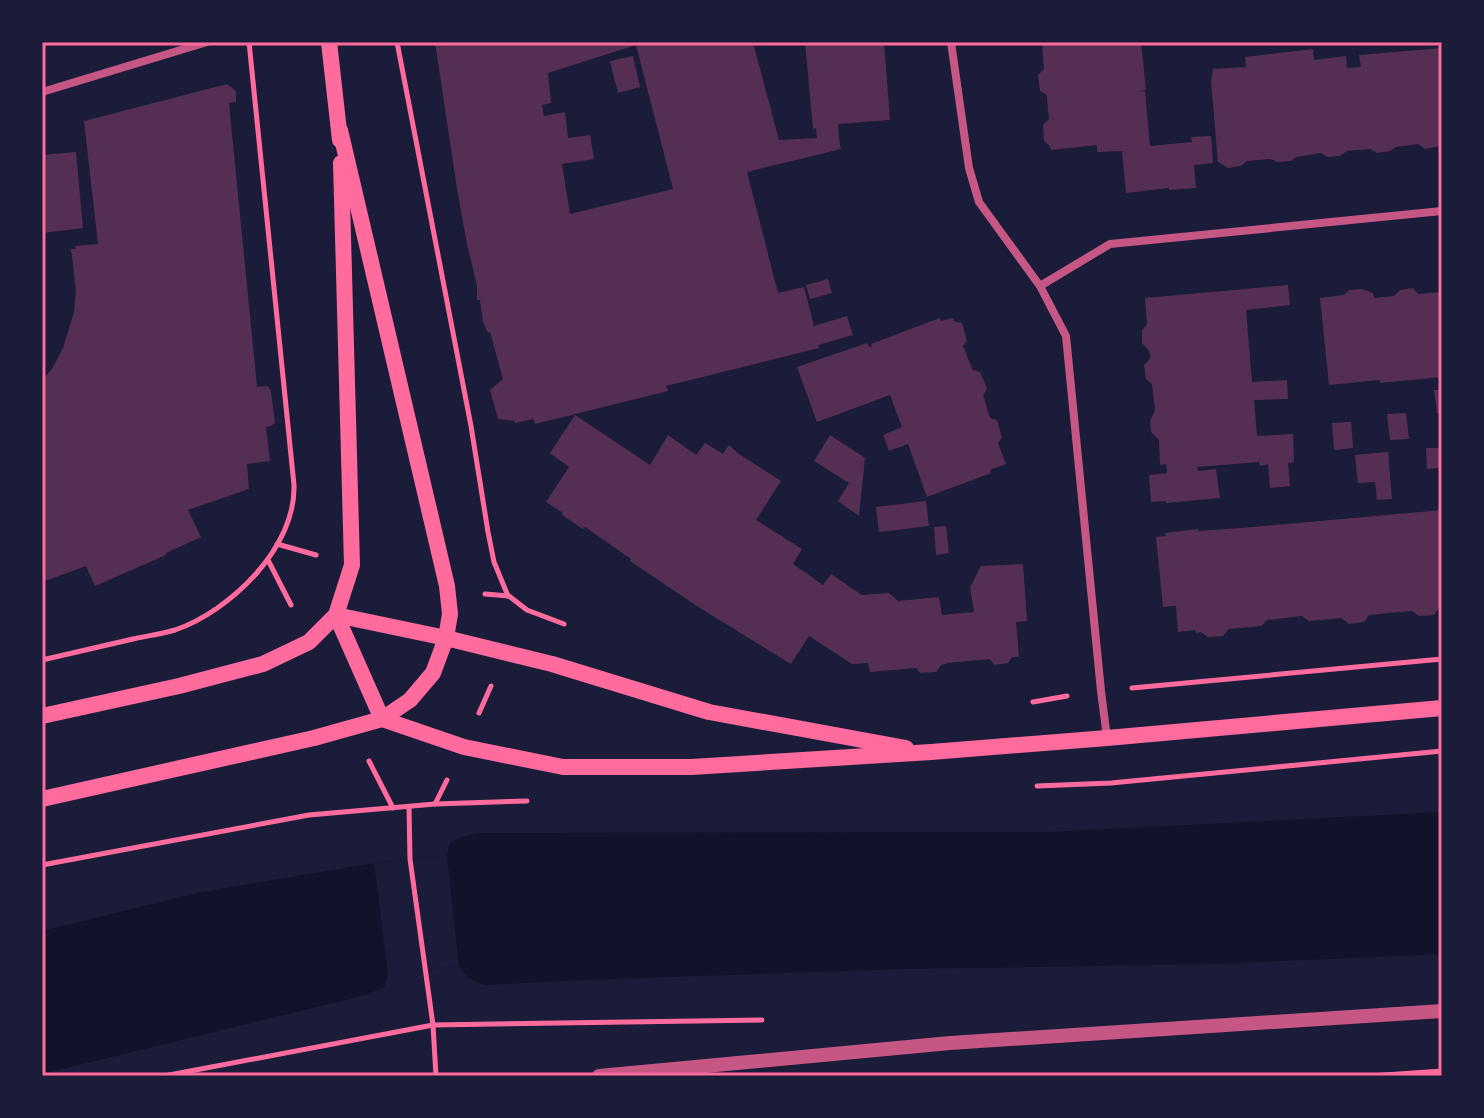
<svg xmlns="http://www.w3.org/2000/svg" width="1484" height="1118" viewBox="0 0 1484 1118" font-family="Bitter,serif">
<style>
.water{fill:#12122b}
.pier{fill:#1b1b3a}
.building{fill:#542f53;fill-rule:evenodd}
.lines{fill:none;stroke-linecap:round;stroke-linejoin:round}
.path{stroke:#ff6b9d;stroke-width:5}
.minor{stroke:#c65784;stroke-width:8}
.tertiary{stroke:#c65784;stroke-width:14}
.secondary{stroke:#ff6b9d;stroke-width:16}
.neatline{fill:none;stroke:#ff6b9d;stroke-width:3}
</style>
<rect width="100%" height="100%" fill="#1b1b3a"/>
<!-- water -->
<path class="water" d="M1442,812V954L1216,964L903,969L583,980L485,985C472,982 466,977 459,966L388,974L384,987L366,995L42,1074V931L197,893L374,863L447,855L449,844L461,837L477,833L1048,832Z"/>
<!-- pier -->
<polygon class="pier" points="447,855 459,966 388,974 374,863"/>
<!-- building -->
<g class="building">
<path d="M435,42H753L779,140L817,138L816,128L813,129L805,42H884L890,120L838,124L839,139L819,140L839,139L841,149L747,172L778,293L804,287L814,326L847,316L853,335L818,345L819,348L666,386L668,391L535,424L533,419L515,423V421L498,419L490,390L503,379L490,332L488,333L483,322L480,300H477V286L467,244L457,189ZM636,45L673,189L570,214L562,164L594,159L590,135L568,138L565,112L544,116L542,105L551,103L548,73Z"/>
<polygon points="1042,42 1141,42 1146,90 1134,92 1145,91 1150,146 1192,142 1191,137 1211,136 1213,163 1194,165 1196,188 1169,190 1169,188 1126,193 1122,151 1097,152 1097,145 1051,150 1050,146 1044,141 1043,125 1049,119 1047,100 1047,95 1040,91 1038,75 1044,69"/>
<polygon points="1442,48 1442,145 1440,146 1425,149 1418,144 1396,147 1390,151 1377,153 1370,149 1347,151 1340,156 1327,157 1321,153 1296,157 1291,161 1278,162 1270,159 1247,161 1241,166 1228,168 1218,162 1211,82 1213,69 1246,67 1245,57 1313,49 1314,60 1346,56 1347,68 1361,67 1359,55"/>
<polygon points="633,56 640,87 618,93 610,61"/>
<polygon points="227,84 236,91 236,102 229,103 257,387 268,386 271,392 275,423 271,426 266,427 270,461 247,464 249,489 188,510 201,537 166,553 166,555 95,586 86,566 42,582 42,380 52,369 63,348 74,312 76,291 71,249 76,249 75,246 98,244 84,121"/>
<polygon points="76,152 83,228 42,233 42,155"/>
<polygon points="828,279 832,293 810,299 806,285"/>
<polygon points="1288,285 1290,305 1246,310 1252,382 1287,380 1288,399 1254,400 1257,436 1293,434 1294,462 1288,463 1290,486 1270,488 1268,464 1260,466 1259,462 1197,467 1198,471 1216,469 1220,498 1166,503 1166,501 1151,502 1149,475 1167,473 1167,470 1166,464 1160,465 1159,440 1151,432 1150,421 1155,410 1152,384 1146,379 1144,365 1150,359 1150,355 1149,351 1142,343 1142,331 1147,324 1145,298"/>
<polygon points="1413,288 1418,294 1442,292 1442,377 1380,383 1380,380 1329,385 1320,298 1344,295 1349,290 1362,289 1373,293 1374,298 1394,296 1400,290"/>
<polygon points="940,318 941,321 953,318 954,321 962,323 967,341 963,346 971,366 973,370 980,372 987,389 983,395 990,418 997,420 1002,438 998,443 1006,464 990,470 991,473 927,497 908,444 889,451 883,435 902,427 890,395 817,422 797,367 867,343 869,347 872,346 871,344"/>
<polygon points="1434,390 1442,390 1442,412 1437,413"/>
<polygon points="1406,413 1409,439 1390,440 1387,414"/>
<polygon points="575,415 650,465 668,435 696,455 705,443 723,454 729,445 739,454 781,481 756,520 802,549 793,564 823,585 831,574 862,595 889,593 898,601 939,597 942,615 974,612 970,587 981,566 1023,564 1027,621 1016,622 1019,657 1012,657 1008,663 994,665 990,659 948,663 941,665 936,672 920,673 916,668 870,672 868,663 852,664 809,636 791,664 700,608 630,561 631,559 585,527 583,529 562,515 563,513 546,502 569,467 550,453"/>
<polygon points="1351,422 1353,448 1334,450 1332,423"/>
<polygon points="830,435 865,458 859,516 838,501 849,483 814,461"/>
<polygon points="1426,448 1440,448 1440,468 1427,469"/>
<polygon points="1388,452 1392,499 1377,500 1375,482 1358,483 1355,455"/>
<polygon points="926,501 929,526 879,532 876,507"/>
<polygon points="1442,510 1442,608 1439,608 1434,615 1419,616 1412,611 1388,613 1369,615 1364,622 1349,624 1341,618 1309,621 1302,616 1267,620 1261,626 1229,629 1223,636 1208,637 1201,632 1196,633 1195,630 1178,632 1176,606 1163,607 1156,537 1166,536 1165,533 1198,529 1198,531 1253,527"/>
<polygon points="946,526 949,553 936,555 934,527"/>
</g>
<g class="lines">
<!-- path -->
<g class="path">
<polyline points="397,42 471,426 488,532 494,562 508,596"/>
<polyline points="277,544 316,555"/>
<polyline points="268,560 291,605"/>
<polyline points="485,594 509,596 527,610 564,624"/>
<path d="M42,660C72,653 102,646 133,639C146,636 162,634 175,630C230,611 296,548 294,485L249,42"/>
<polyline points="1132,688 1442,659"/>
<polyline points="1033,702 1067,696"/>
<polyline points="479,713 491,686"/>
<polyline points="369,761 393,808"/>
<polyline points="1037,786 1111,783 1442,751"/>
<polyline points="435,804 447,780"/>
<polyline points="409,807 410,859 433,1025 436,1076"/>
<polyline points="42,865 309,815 435,804 527,801"/>
<polyline points="164,1076 433,1025 762,1020"/>
<polyline points="1370,1076 1442,1071"/>
</g>
<!-- minor -->
<g class="minor">
<polyline points="951,42 969,168 979,202 1040,286 1066,336 1101,691 1107,738"/>
<polyline points="42,92 207,42"/>
<polyline points="1040,286 1110,244 1442,211"/>
</g>
<!-- tertiary -->
<polyline class="tertiary" points="599,1076 950,1043 1442,1011"/>
<!-- secondary -->
<g class="secondary">
<polyline points="329,42 340,140"/>
<polyline points="336,615 382,719 464,747 563,767 691,767 931,752 1107,738 1442,708"/>
<polyline points="336,615 446,638 552,664 709,712 906,748"/>
<polyline points="42,716 179,686 263,664 309,642 336,615 352,565 341,163"/>
<polyline points="42,799 314,738 382,719 410,700 433,673 446,638 450,614 447,586 340,130"/>
</g>
</g>
<!-- border -->
<rect width="1484" height="1118" fill="none" stroke="#1b1b3a" stroke-width="88"/>
<rect x="44" y="44" width="1396" height="1030" class="neatline"/>
</svg>
